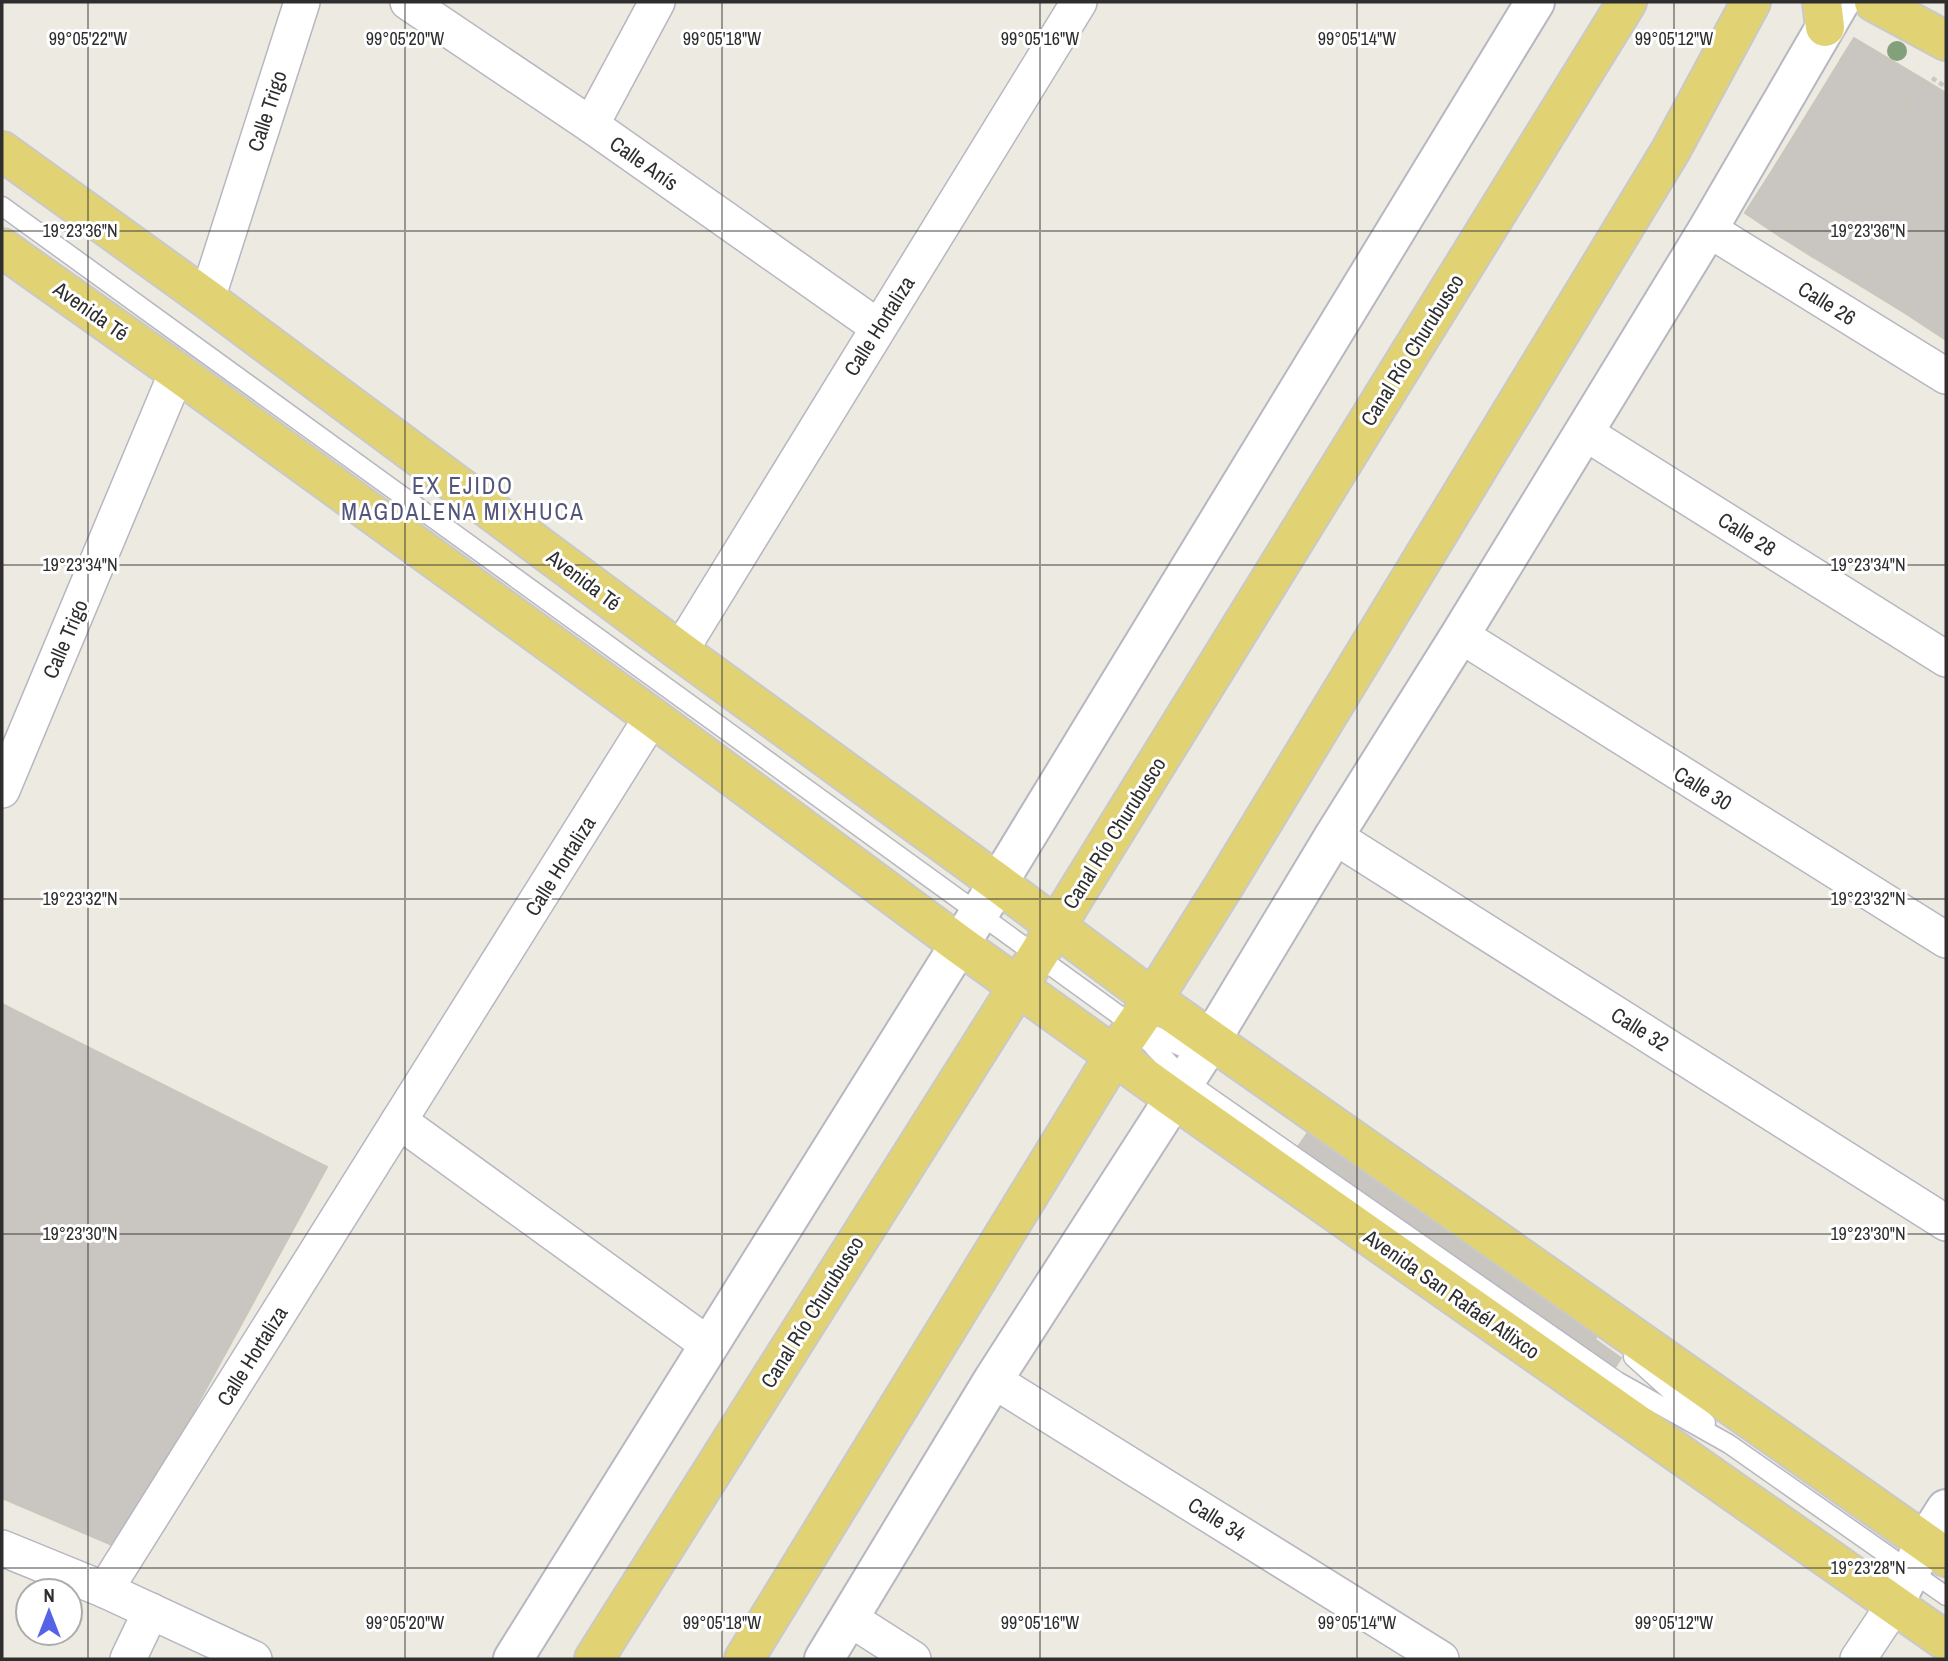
<svg xmlns="http://www.w3.org/2000/svg" width="1948" height="1661" viewBox="0 0 1948 1661" font-family="'Archivo Narrow',sans-serif">
<style>
.building{fill:#c9c6c1;stroke:#c9c6bc;stroke-width:2}
.lines{fill:none;stroke-linecap:round;stroke-linejoin:round}
.service-casing{stroke:#b6b7c0;stroke-width:21}
.minor-casing{stroke:#b6b7c0;stroke-width:38}
.tertiary-casing{stroke:#b6b7c0;stroke-width:42}
.primary-casing{stroke:#c9c9c9;stroke-width:42}
.path{stroke:#c9c9c9;stroke-width:4.5;stroke-dasharray:5 3.5;stroke-linecap:butt}
.service{stroke:#fff;stroke-width:18}
.minor{stroke:#fff;stroke-width:35}
.tertiary{stroke:#fff;stroke-width:38}
.primary{stroke:#e1d373;stroke-width:38}
.tree{fill:#82a07a}
.ticks{fill:none;stroke:#2e2e2e;stroke-width:2;stroke-opacity:0.45}
.labels{text-anchor:middle;dominant-baseline:central;stroke-width:6;stroke-linejoin:round;paint-order:stroke}
.street-label{font-size:21px;fill:#2e2e2e;stroke:#fff}
.neighbourhood-label{font-size:23px;letter-spacing:2px;fill:#53567a;stroke:#fff}
.ticks-label{font-size:18px;text-anchor:middle;fill:#2e2e2e;stroke:#fff;stroke-width:6;stroke-linejoin:round;paint-order:stroke}
</style>
<rect width="100%" height="100%" fill="#edeae2"/>
<!-- building -->
<g class="building">
<polygon points="1854,38 1923,79 1910,100 1841,59"/>
<polygon points="1841,59 1910,100 1872,164 1803,121"/>
<polygon points="1923,79 1946,93 1946,148 1920,192 1872,164"/>
<polygon points="1803,121 1872,164 1842,209 1775,166"/>
<polygon points="1946,148 1946,208 1920,192"/>
<polygon points="1872,164 1920,192 1861,286 1813,257"/>
<polygon points="1775,166 1812,189 1781,237 1745,213"/>
<polygon points="1812,189 1842,209 1813,257 1781,237"/>
<polygon points="1920,192 1946,208 1946,249 1905,313 1861,286"/>
<polygon points="1946,249 1946,340 1905,313"/>
<polygon points="2,1004 327,1167 119,1548 2,1498"/>
<polygon points="1311,1128 1600,1332 1580,1360 1291,1157"/>
<polygon points="1589,1335 1621,1358 1612,1372 1580,1350"/>
</g>
<g class="lines">
<defs>
<g id="service">
<polyline points="2,206 1134,1026 1185,1080 1617,1381 1729,1444 1946,1596"/>
<polyline points="1142,1030 1203,1056"/>
<polyline points="1633,1357 1706,1423"/>
</g>
<g id="minor">
<polyline points="408,2 591,125 878,327"/>
<polyline points="591,125 657,2"/>
<polyline points="1708,229 1946,376"/>
<polyline points="207,299 302,2"/>
<polyline points="1584,432 1946,659"/>
<polyline points="1460,635 1946,940"/>
<polyline points="680,651 1079,2"/>
<polyline points="2,790 177,372"/>
<polyline points="1334,836 1946,1223"/>
<polyline points="399,1121 710,1346"/>
<polyline points="993,1380 1441,1659"/>
<polyline points="2,1548 105,1590 254,1659"/>
<polyline points="105,1590 652,717"/>
<polyline points="849,1618 913,1659"/>
<polyline points="128,1659 151,1611"/>
<polyline points="1858,1659 1894,1605"/>
</g>
<g id="tertiary">
<polyline points="1894,1605 1925,1542 1946,1509"/>
<polyline points="513,1659 998,883 1535,2"/>
<polyline points="824,1659 993,1380 1202,1055 1334,836 1460,635 1708,229 1840,2"/>
</g>
<g id="primary">
<polyline points="1822,2 1825,27"/>
<polyline points="1874,2 1946,41"/>
<polyline points="2,151 207,299 680,651 998,883 1153,999 1946,1557"/>
<polyline points="2,248 177,372 652,717 960,945 1173,1098 1946,1641"/>
<polyline points="594,1659 1055,928 1627,2"/>
<polyline points="744,1659 1114,1056 1153,999 1222,889 1671,150 1751,2"/>
</g>
</defs>
<!-- service casing -->
<use href="#service" class="service-casing"/>
<!-- minor casing -->
<use href="#minor" class="minor-casing"/>
<!-- tertiary casing -->
<use href="#tertiary" class="tertiary-casing"/>
<!-- primary casing -->
<use href="#primary" class="primary-casing"/>
<!-- path -->
<polyline class="path" points="1932,78 1946,87"/>
<!-- service -->
<use href="#service" class="service"/>
<!-- minor -->
<use href="#minor" class="minor"/>
<!-- tertiary -->
<use href="#tertiary" class="tertiary"/>
<!-- primary -->
<use href="#primary" class="primary"/>
</g>
<!-- trees -->
<circle class="tree" cx="1897" cy="51" r="10"/>
<!-- ticks -->
<path class="ticks" d="M88,2V1659M405,2V1659M722,2V1659M1040,2V1659M1357,2V1659M1674,2V1659M2,231H1946M2,565H1946M2,899H1946M2,1234H1946M2,1568H1946"/>
<g class="labels">
<!-- street labels -->
<g class="street-label">
<text transform="translate(267 111) rotate(-72)">Calle Trigo</text>
<text transform="translate(644 163) rotate(35)">Calle Anís</text>
<text transform="translate(1827 303) rotate(32)">Calle 26</text>
<text transform="translate(91 311) rotate(35)">Avenida Té</text>
<text transform="translate(879 326) rotate(-58)">Calle Hortaliza</text>
<text transform="translate(1412 350) rotate(-58)">Canal Río Churubusco</text>
<text transform="translate(1747 534) rotate(32)">Calle 28</text>
<text transform="translate(584 580) rotate(37)">Avenida Té</text>
<text transform="translate(65 639) rotate(-67)">Calle Trigo</text>
<text transform="translate(1703 788) rotate(32)">Calle 30</text>
<text transform="translate(1114 833) rotate(-58)">Canal Río Churubusco</text>
<text transform="translate(560 866) rotate(-58)">Calle Hortaliza</text>
<text transform="translate(1640 1029) rotate(32)">Calle 32</text>
<text transform="translate(1452 1294) rotate(35)">Avenida San Rafaél Atlixco</text>
<text transform="translate(812 1312) rotate(-58)">Canal Río Churubusco</text>
<text transform="translate(252 1356) rotate(-58)">Calle Hortaliza</text>
<text transform="translate(1217 1519) rotate(32)">Calle 34</text>
</g>
<!-- neighbourhood labels -->
<g class="neighbourhood-label">
<text x="463" y="485">EX EJIDO<tspan x="463" dy="26">MAGDALENA MIXHUCA</tspan></text>
</g>
</g>
<g class="ticks-label">
<text x="88" y="45">99°05'22"W</text>
<text x="405" y="45">99°05'20"W</text>
<text x="722" y="45">99°05'18"W</text>
<text x="1040" y="45">99°05'16"W</text>
<text x="1357" y="45">99°05'14"W</text>
<text x="1674" y="45">99°05'12"W</text>
<text x="80" y="237">19°23'36"N</text>
<text x="1868" y="237">19°23'36"N</text>
<text x="80" y="571">19°23'34"N</text>
<text x="1868" y="571">19°23'34"N</text>
<text x="80" y="905">19°23'32"N</text>
<text x="1868" y="905">19°23'32"N</text>
<text x="80" y="1240">19°23'30"N</text>
<text x="1868" y="1240">19°23'30"N</text>
<text x="1868" y="1574">19°23'28"N</text>
<text x="405" y="1629">99°05'20"W</text>
<text x="722" y="1629">99°05'18"W</text>
<text x="1040" y="1629">99°05'16"W</text>
<text x="1357" y="1629">99°05'14"W</text>
<text x="1674" y="1629">99°05'12"W</text>
</g>
<!-- border -->
<rect width="1948" height="1661" fill="none" stroke="#2e2e2e" stroke-width="7"/>
<!-- north arrow -->
<g transform="translate(49 1612)"><circle r="33" fill="#ffffff" stroke="#ababab" stroke-width="2"/>
<path d="M0-5L12 26L0 18L-12 26Z" fill="#5763e6"/>
<text y="-10" font-size="19" font-weight="bold" text-anchor="middle" fill="#2e2e2e">N</text>
</g>
</svg>
